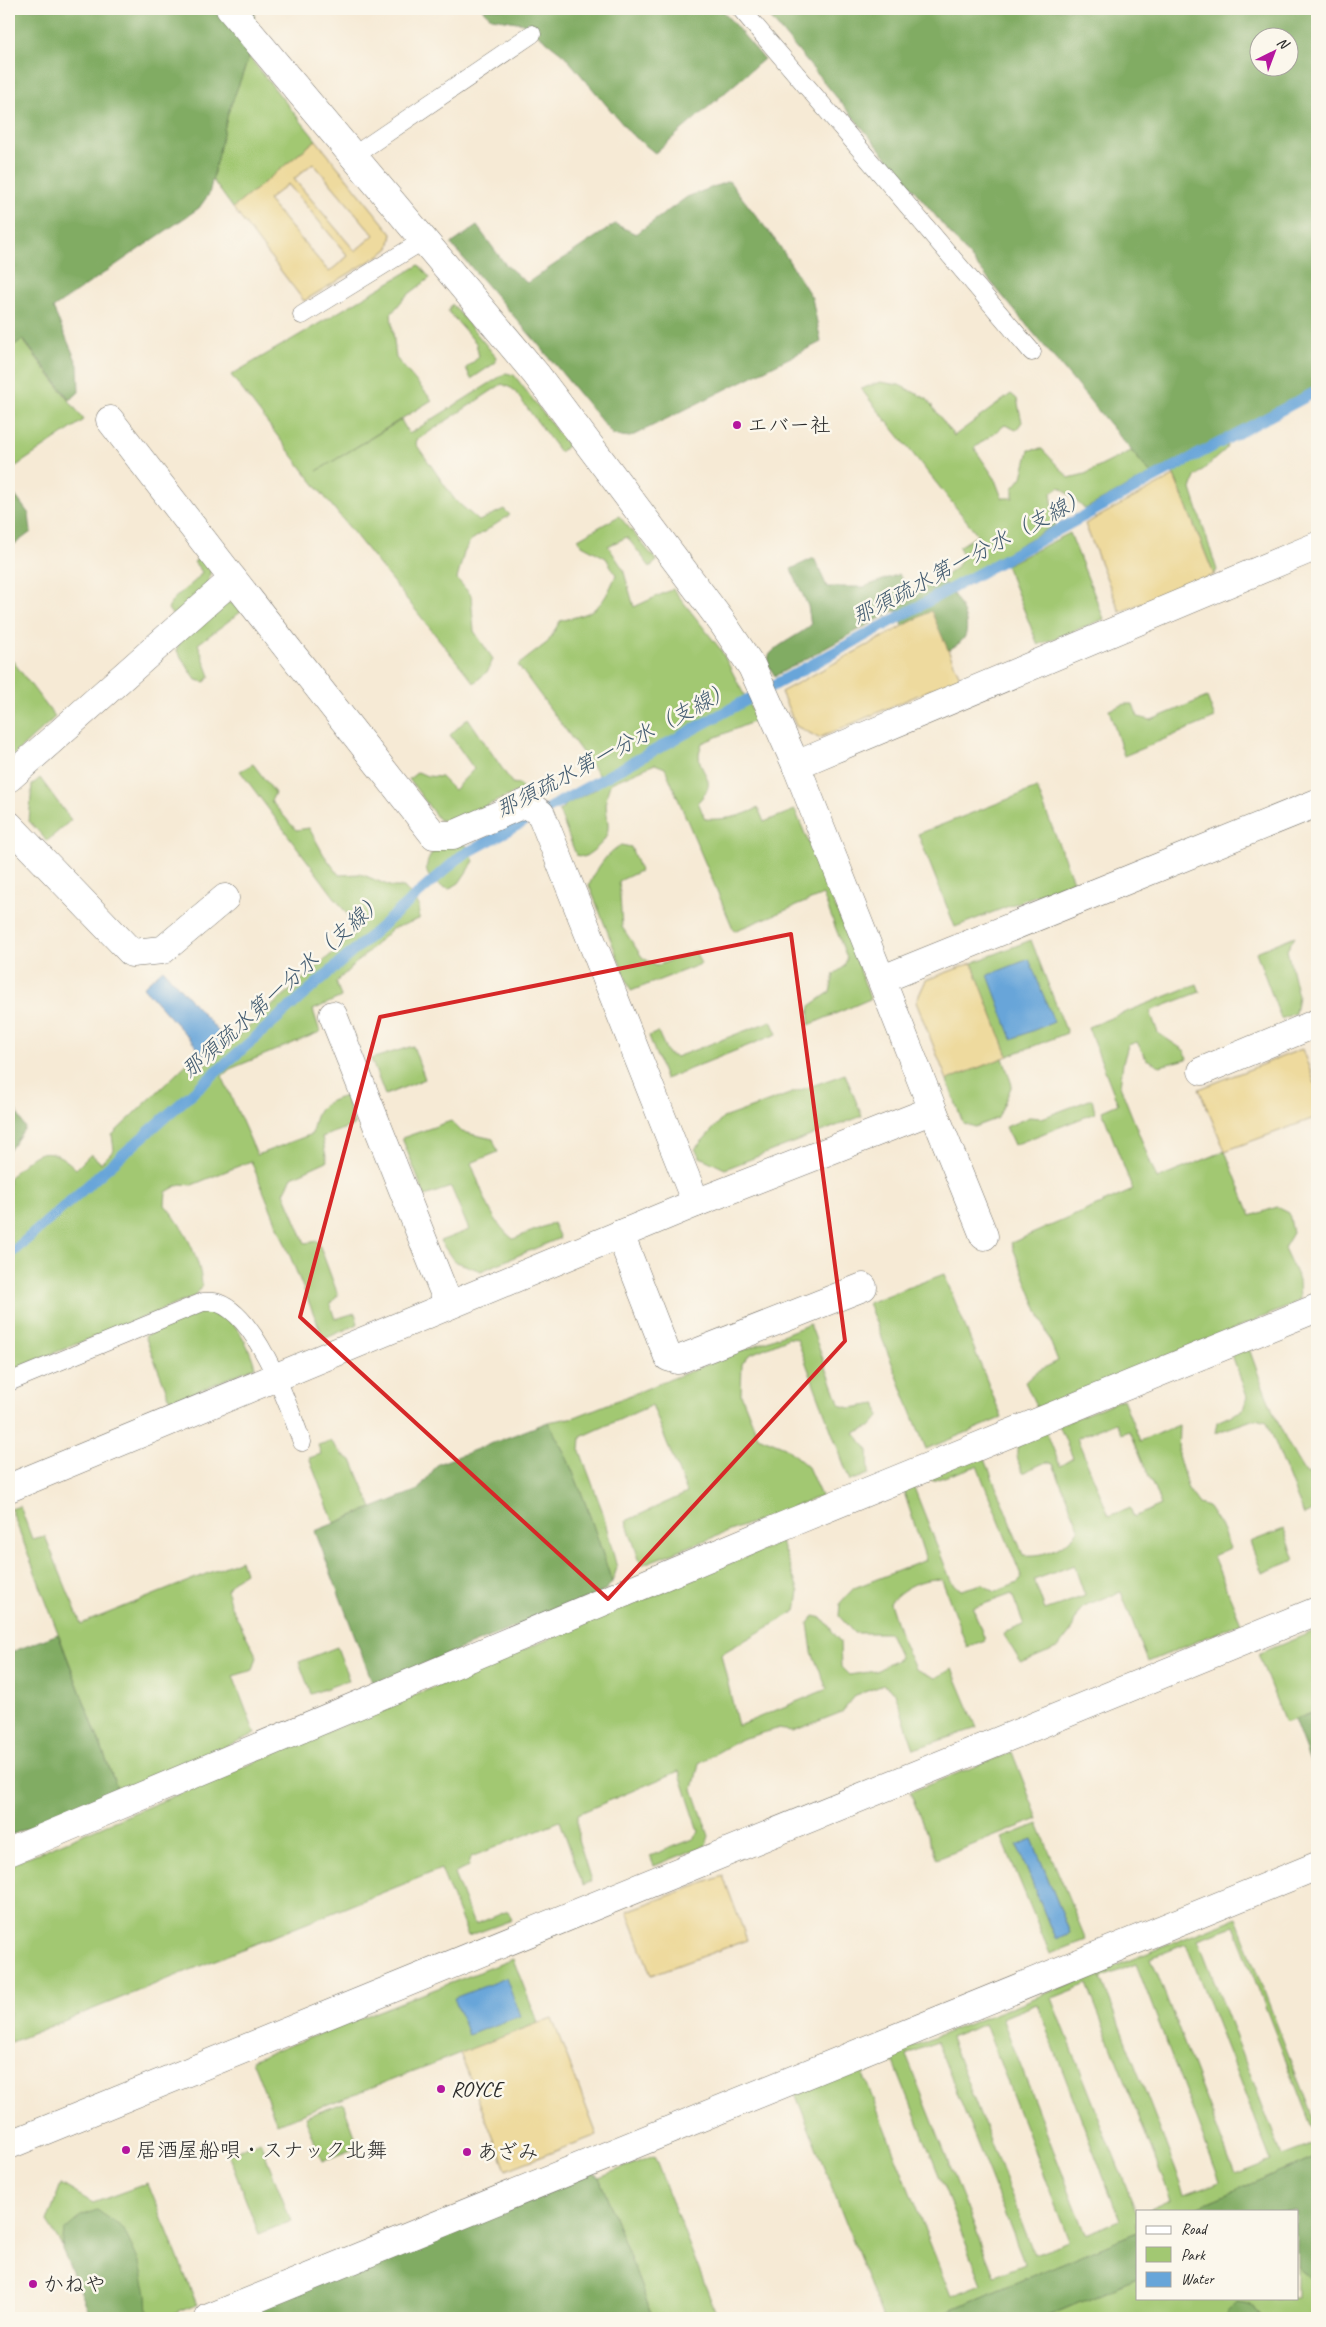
<svg xmlns="http://www.w3.org/2000/svg" width="1326" height="2327" viewBox="0 0 1326 2327" font-family="Caveat,'Klee One',sans-serif">
<style>
.green{fill:#a2c872;stroke:#667a4e;fill-rule:evenodd}
.forest{fill:#81ac64;stroke:#566c48;fill-rule:evenodd}
.sand{fill:#eeda9e;stroke:#8c8264;fill-rule:evenodd}
.water{fill:#67a5d9;stroke:#496882}
.lines{fill:none;stroke-linecap:round;stroke-linejoin:round}
.stream{stroke:#67a5d9;stroke-width:11}
.lane-casing{stroke:#726e66;stroke-width:19}
.street-casing{stroke:#726e66;stroke-width:29}
.lane{stroke:#fff;stroke-width:18}
.street{stroke:#fff;stroke-width:28}
.marked{fill:none;stroke:#d62828;stroke-width:4;stroke-linejoin:round}
.poi-dot{fill:#b5179e;stroke:#fbf7ec;stroke-width:2}
.labels{text-anchor:middle;dominant-baseline:central;stroke-width:5;stroke-linejoin:round;paint-order:stroke}
.poi-label{font-size:21px;fill:#2b2b2b;stroke:#fbf7ec;text-anchor:start}
.water-label{font-size:22px;font-style:italic;fill:#435c71;stroke:#fbf7ec}
</style>
<rect width="100%" height="100%" fill="#fbf7ec"/>
<filter id="ink" filterUnits="userSpaceOnUse"><feTurbulence type="fractalNoise" baseFrequency=".02" numOctaves="2"/><feDisplacementMap in="SourceGraphic" scale="10" xChannelSelector="R" yChannelSelector="G"/><feConvolveMatrix kernelMatrix="1 2 1 2 8 2 1 2 1" color-interpolation-filters="sRGB"/></filter>
<filter id="wash" filterUnits="userSpaceOnUse"><feTurbulence type="fractalNoise" baseFrequency=".0096" numOctaves="4" result="noise"/><feDisplacementMap in="SourceGraphic" scale="20" xChannelSelector="R" yChannelSelector="G"/><feGaussianBlur stdDeviation="1.12" result="paint"/><feColorMatrix in="noise" values="0 0 0 0 0 0 0 0 0 0 0 0 0 0 0 0 0 1.4 0 .05"/><feComposite in="paint" operator="in"/></filter>
<g filter="url(#wash)">
<rect width="100%" height="100%" fill="#f6ead5"/>
<!-- green -->
<g class="green">
<polygon points="249,57 316,140 233,208 212,179 228,113"/>
<polygon points="419,265 430,278 405,297 391,314 396,358 432,400 317,471 401,420 409,434 506,373 514,375 568,446 560,452 513,389 502,384 417,440 416,444 455,500 479,521 504,509 510,515 470,541 464,553 457,579 471,595 474,631 493,659 488,671 474,683 308,476 231,375"/>
<polygon points="452,304 496,357 495,363 471,379 466,368 479,357 476,343 448,311"/>
<polygon points="22,339 84,420 9,471 9,349"/>
<polygon points="880,382 899,385 927,399 954,436 1011,394 1017,399 1022,422 1016,430 1005,425 974,448 994,477 1002,498 1013,498 1013,488 1022,477 1029,450 1042,449 1069,478 1085,474 1131,451 1151,474 1085,509 1060,487 1051,493 1055,525 948,586 939,581 958,566 963,555 959,547 978,535 861,389"/>
<polygon points="1231,434 1226,449 1195,477 1191,489 1217,570 1214,575 1171,467"/>
<path d="M619,516L657,561L650,567L627,537L608,546L623,569L634,607L673,589L721,650L757,720L702,743C701,747 699,752 699,755C700,777 720,779 698,802L705,819C724,820 741,817 758,808L764,822L795,810L852,947L870,999L809,1025L810,1006L830,992L834,974L844,967L847,958L823,895L734,931L665,768L655,764L611,783C595,818 628,830 584,857L576,855L559,811L567,804L596,789L598,774L518,665L548,642L560,621C596,612 601,610 616,575L606,558L582,545L578,539Z"/>
<polygon points="1070,533 1104,619 1038,645 1006,565"/>
<path d="M202,556L211,567L208,586L174,617L168,609C174,592 194,587 202,572L194,562Z"/>
<polygon points="224,602 236,604 242,611 198,644 210,676 205,682 196,680 177,651 180,639"/>
<polygon points="9,656 55,717 9,759"/>
<polygon points="1207,697 1215,718 1124,756 1109,710 1125,704 1133,704 1138,717 1151,720"/>
<polygon points="468,718 512,783 519,784 523,789 455,820 439,820 409,779 418,772 427,776 441,777 454,790 474,769 450,735"/>
<path d="M253,764L275,793L271,801L296,830L309,828L324,855L339,875L361,874L392,887H404L419,905V919L392,929L336,982L341,997L313,1010L320,1032L230,1069L222,1076L257,1155L312,1134C316,1109 320,1104 345,1096L354,1125L322,1137L327,1161L292,1177L284,1193L305,1243L318,1241L338,1295L330,1305L335,1319L355,1313L358,1324L324,1339L251,1161L192,1185L180,1184L166,1192L165,1205C183,1226 200,1257 202,1285L194,1297L9,1371V1178C34,1153 46,1140 76,1169L91,1154L101,1163L114,1150L112,1135L193,1058L203,1066L359,930L240,771Z"/>
<polygon points="40,778 71,820 47,841 29,821 32,785"/>
<polygon points="1037,788 1073,881 955,927 918,834"/>
<path d="M454,842L466,845L474,861L459,883L449,889C420,880 421,862 441,843Z"/>
<path d="M621,845L631,847L640,871L619,881L622,927L642,957L656,966L695,951L701,964L631,991L589,885C596,870 606,853 621,845Z"/>
<polygon points="1295,936 1287,950 1298,996 1295,1013 1281,1019 1256,952"/>
<polygon points="1031,940 1067,1033 1008,1056 972,963"/>
<polygon points="1197,984 1200,992 1150,1011 1158,1033 1185,1051 1187,1059 1160,1066 1146,1059 1137,1042 1128,1045 1123,1063 1120,1086 1157,1179 1225,1151 1251,1216 1277,1207 1289,1213 1293,1233 1284,1248 1299,1280 1300,1299 1288,1307 1037,1408 1025,1382 1036,1372 1058,1361 1011,1243 1133,1190 1102,1111 1118,1104 1088,1027"/>
<polygon points="771,1021 777,1034 665,1079 649,1036 658,1032 668,1054 676,1057"/>
<polygon points="413,1046 425,1079 385,1095 371,1059"/>
<polygon points="1003,1058 1012,1085 998,1118 974,1127 963,1123 947,1080"/>
<polygon points="845,1074 862,1116 725,1169 700,1157 695,1149 723,1118"/>
<polygon points="1092,1099 1095,1113 1014,1145 1006,1127 1029,1117 1042,1118"/>
<path d="M451,1121L462,1132L493,1139L498,1152L471,1163C482,1190 490,1221 513,1239L553,1223L560,1238L481,1271L454,1261L440,1241L469,1230L451,1187L425,1196L402,1138Z"/>
<polygon points="944,1274 1002,1418 926,1449 868,1303"/>
<path d="M203,1311C207,1311 214,1310 218,1312C237,1321 250,1348 255,1367L171,1402L145,1336Z"/>
<path d="M810,1324L840,1405L850,1408L877,1404L879,1417L870,1427L854,1433L868,1449L869,1474L850,1481L797,1339L789,1338L749,1355L742,1364L741,1394L758,1436L785,1447L808,1467L821,1496L641,1565L626,1521L687,1493L652,1405L581,1437L580,1451L602,1510L617,1568L612,1582C594,1528 577,1471 548,1422L575,1417Z"/>
<path d="M1247,1343C1263,1388 1279,1432 1305,1473L1317,1475V1509L1304,1515L1267,1422L1255,1419L1215,1433L1217,1422L1243,1410L1247,1397L1230,1349Z"/>
<path d="M1123,1399L1140,1441L1179,1425L1178,1455L1188,1489L1199,1504L1208,1507L1220,1525L1230,1548L1213,1556L1241,1623L1148,1662L1121,1592L1083,1606L1076,1617L1072,1630L1059,1647L1021,1663L1003,1633L1024,1625L1012,1594L973,1608L985,1640L967,1647L942,1580C925,1576 900,1589 890,1603L902,1640L915,1669L935,1678L952,1669L977,1728L914,1749L895,1693L884,1685L856,1695L842,1712L793,1731L777,1729L741,1739L699,1763L693,1789L709,1836L706,1845L654,1866L650,1856L693,1839L699,1832L679,1771L578,1814V1839L591,1881L583,1885L560,1821L471,1857L469,1866L454,1874L473,1922L476,1924L508,1911L512,1920L468,1936L441,1869L9,2043V1865L781,1542L799,1592L796,1611L721,1654L738,1726L827,1689L812,1652L808,1623L814,1616L823,1618L840,1642L841,1667L849,1675L876,1671L900,1658L889,1633H854L839,1616L840,1603L854,1588L926,1560L903,1489L913,1485L951,1581L961,1590L982,1584L995,1592L1018,1583L1022,1578L977,1466L932,1481L930,1472L983,1454L1023,1555C1045,1557 1068,1547 1079,1528L1053,1464L1046,1462L1022,1473C1016,1455 1014,1452 1023,1435L1045,1428L1060,1466L1073,1458L1059,1425ZM1116,1422L1121,1434L1130,1431L1161,1505L1134,1517L1130,1508L1109,1516L1077,1438ZM1074,1565L1085,1596L1045,1610L1034,1580Z"/>
<polygon points="331,1441 342,1455 352,1460 372,1508 334,1523 309,1458 321,1454 318,1445"/>
<polygon points="20,1506 32,1539 45,1536 81,1624 241,1560 245,1573 234,1580 227,1590 230,1604 257,1657 253,1670 233,1676 255,1734 118,1791 11,1509"/>
<polygon points="1284,1529 1295,1560 1262,1573 1250,1542"/>
<polygon points="1317,1630 1317,1711 1285,1723 1258,1654"/>
<polygon points="337,1647 349,1680 311,1694 299,1662"/>
<polygon points="1012,1752 1038,1819 937,1859 910,1792"/>
<path d="M1038,1824L1086,1940L1050,1954L1002,1838ZM1032,1839L1070,1933L1055,1939L1017,1845Z"/>
<path d="M1236,1918L1317,2129V2141L1234,1926L1198,1939L1282,2156L1317,2143V2156L1187,2211H1146L1171,2200L1087,1984L1052,1998L1137,2214V2232L931,2318H883L795,2093ZM1186,1944L1271,2161L1235,2175L1151,1958ZM1136,1964L1220,2181L1185,2194L1101,1978ZM1037,2004L1120,2220L1086,2234L1002,2018ZM985,2024L1069,2241L1034,2254L950,2038ZM937,2042L1025,2264L994,2276L906,2055ZM894,2062L982,2284L951,2296L863,2074Z"/>
<polygon points="513,1959 538,2023 277,2124 252,2060"/>
<polygon points="343,2103 359,2147 322,2161 305,2117"/>
<polygon points="260,2141 291,2221 259,2234 228,2154"/>
<polygon points="654,2156 718,2318 653,2318 599,2177"/>
<polygon points="148,2183 197,2305 164,2318 92,2318 60,2242 47,2222 61,2184 93,2203"/>
<polygon points="1297,2266 1317,2287 1317,2318 1262,2318 1251,2305 1229,2312 1227,2318 1043,2318 1137,2278 1137,2298 1297,2298"/>
</g>
<!-- forest -->
<g class="forest">
<polygon points="9,9 259,9 255,12 249,57 228,113 209,194 199,208 53,308 78,365 79,392 70,400 23,339 9,349"/>
<polygon points="482,9 721,9 764,59 655,153 630,133 564,55 523,23 492,18"/>
<path d="M763,9H1317V386L1171,467L1151,474ZM1258,38H1288V68H1258Z"/>
<polygon points="729,181 779,245 812,298 821,342 630,437 613,435 538,344 451,244 477,226 505,264 527,283 615,224 636,234 687,197"/>
<polygon points="9,483 11,490 29,514 31,532 15,544 9,538"/>
<path d="M814,558L827,587H864L899,574L910,592L939,581C953,588 974,622 964,638C958,646 950,649 941,653L905,631L901,621V611H893L775,676L768,665L769,655C781,642 797,637 811,625L808,606L791,569Z"/>
<polygon points="9,1097 25,1128 9,1151"/>
<path d="M548,1422C577,1471 594,1528 612,1582L605,1591L373,1684L315,1531L418,1490L438,1464Z"/>
<polygon points="58,1634 118,1791 9,1836 9,1653"/>
<polygon points="1317,1711 1317,1780 1294,1720"/>
<polygon points="1317,2156 1317,2287 1297,2266 1297,2211 1187,2211"/>
<polygon points="591,2170 599,2177 653,2318 229,2318"/>
<polygon points="97,2210 123,2228 140,2264 147,2293 148,2318 92,2318 62,2249 64,2231 81,2216"/>
<polygon points="1137,2232 1137,2278 1043,2318 931,2318"/>
<polygon points="1238,2303 1251,2305 1262,2318 1227,2318 1229,2312"/>
</g>
<!-- sand -->
<g class="sand">
<path d="M316,140L392,234L389,248L383,253L304,301L233,208ZM313,163L374,235L355,251L294,179ZM288,184L348,256L329,272L268,200Z"/>
<polygon points="1174,476 1214,575 1120,612 1085,524"/>
<polygon points="931,611 960,677 819,738 796,726 781,692"/>
<polygon points="972,963 1008,1056 947,1080 916,1002 926,980"/>
<polygon points="1302,1049 1317,1089 1317,1117 1225,1151 1199,1089"/>
<polygon points="723,1876 747,1940 651,1975 627,1911"/>
<polygon points="552,2018 597,2135 506,2170 460,2053"/>
</g>
<!-- water -->
<g class="water">
<polygon points="1029,959 1054,1022 1012,1039 988,975"/>
<polygon points="163,969 226,1040 206,1057 143,987"/>
<polygon points="1032,1839 1070,1933 1055,1939 1017,1845"/>
<polygon points="506,1978 520,2016 468,2035 454,1998"/>
</g>
<g class="lines">
<!-- stream -->
<polyline class="stream" points="9,1255 461,856 1150,480 1317,391"/>
</g>
</g>
<g filter="url(#ink)">
<g class="lines">
<defs>
<g id="lane">
<polyline points="741,9 1032,352"/>
<polyline points="353,156 532,34"/>
<polyline points="302,315 424,240"/>
<path d="M9,1382L203,1302C207,1302 214,1301 218,1303C258,1317 288,1405 302,1442"/>
</g>
<g id="street">
<polyline points="230,9 536,374 722,622 752,667 796,765"/>
<polyline points="110,420 233,579"/>
<polyline points="9,778 233,579 434,835 453,835 526,803 541,814 696,1203"/>
<polyline points="9,825 132,953 163,950 225,898"/>
<polyline points="883,979 1317,803"/>
<polyline points="333,1015 449,1305"/>
<polyline points="1202,1071 1317,1023"/>
<polyline points="933,1110 984,1236"/>
<polyline points="620,1234 668,1357 678,1360 863,1287"/>
<polyline points="9,1488 696,1203 933,1110 796,765 1317,546"/>
<polyline points="9,1852 783,1526 1317,1308"/>
<polyline points="9,2145 1317,1611"/>
<polyline points="209,2318 1317,1866"/>
</g>
</defs>
<!-- lane casing -->
<use href="#lane" class="lane-casing"/>
<!-- street casing -->
<use href="#street" class="street-casing"/>
<!-- lane -->
<use href="#lane" class="lane"/>
<!-- street -->
<use href="#street" class="street"/>
</g>
</g>
<!-- marked area -->
<path class="marked" d="M791,934L845,1341L608,1599L300,1317L380,1017Z"/>
<!-- markers -->
<g class="poi-dot">
<circle cx="737" cy="425" r="5"/>
<circle cx="441" cy="2089" r="5"/>
<circle cx="126" cy="2150" r="5"/>
<circle cx="467" cy="2152" r="5"/>
<circle cx="33" cy="2284" r="5"/>
</g>
<g class="labels">
<!-- poi labels -->
<g class="poi-label">
<text x="747" y="425">エバー社</text>
<text x="451" y="2089">ROYCE</text>
<text x="136" y="2150">居酒屋船唄・スナック北舞</text>
<text x="477" y="2152">あざみ</text>
<text x="43" y="2284">かねや</text>
</g>
<!-- water labels -->
<g class="water-label">
<text transform="translate(970 557) rotate(-28)">那須疏水第一分水（支線）</text>
<text transform="translate(614 750) rotate(-28)">那須疏水第一分水（支線）</text>
<text transform="translate(283 986) rotate(-42)">那須疏水第一分水（支線）</text>
</g>
</g>
<!-- margin -->
<rect width="1326" height="2327" fill="none" stroke="#fbf7ec" stroke-width="30"/>
<!-- legend -->
<rect x="1136" y="2210" width="162" height="90" fill="#fbf7ec" stroke="#a8a59f"/>
<rect x="1146" y="2226" width="25" height="8" fill="#ffffff" stroke="#a8a59f"/>
<text x="1181" y="2234" font-size="15" fill="#2b2b2b">Road</text>
<rect x="1146" y="2247" width="25" height="15" fill="#a2c872" stroke="#a8a59f"/>
<text x="1181" y="2260" font-size="15" fill="#2b2b2b">Park</text>
<rect x="1146" y="2272" width="25" height="15" fill="#67a5d9" stroke="#a8a59f"/>
<text x="1181" y="2284" font-size="15" fill="#2b2b2b">Water</text>
<!-- north arrow -->
<g transform="translate(1274 52) rotate(42)"><circle r="24" fill="#fbf7ec" stroke="#a8a59f"/>
<path d="M0-4L9 19L0 12L-9 19Z" fill="#b5179e"/>
<text y="-8" font-size="14" font-weight="bold" text-anchor="middle" fill="#2b2b2b">N</text>
</g>
</svg>
